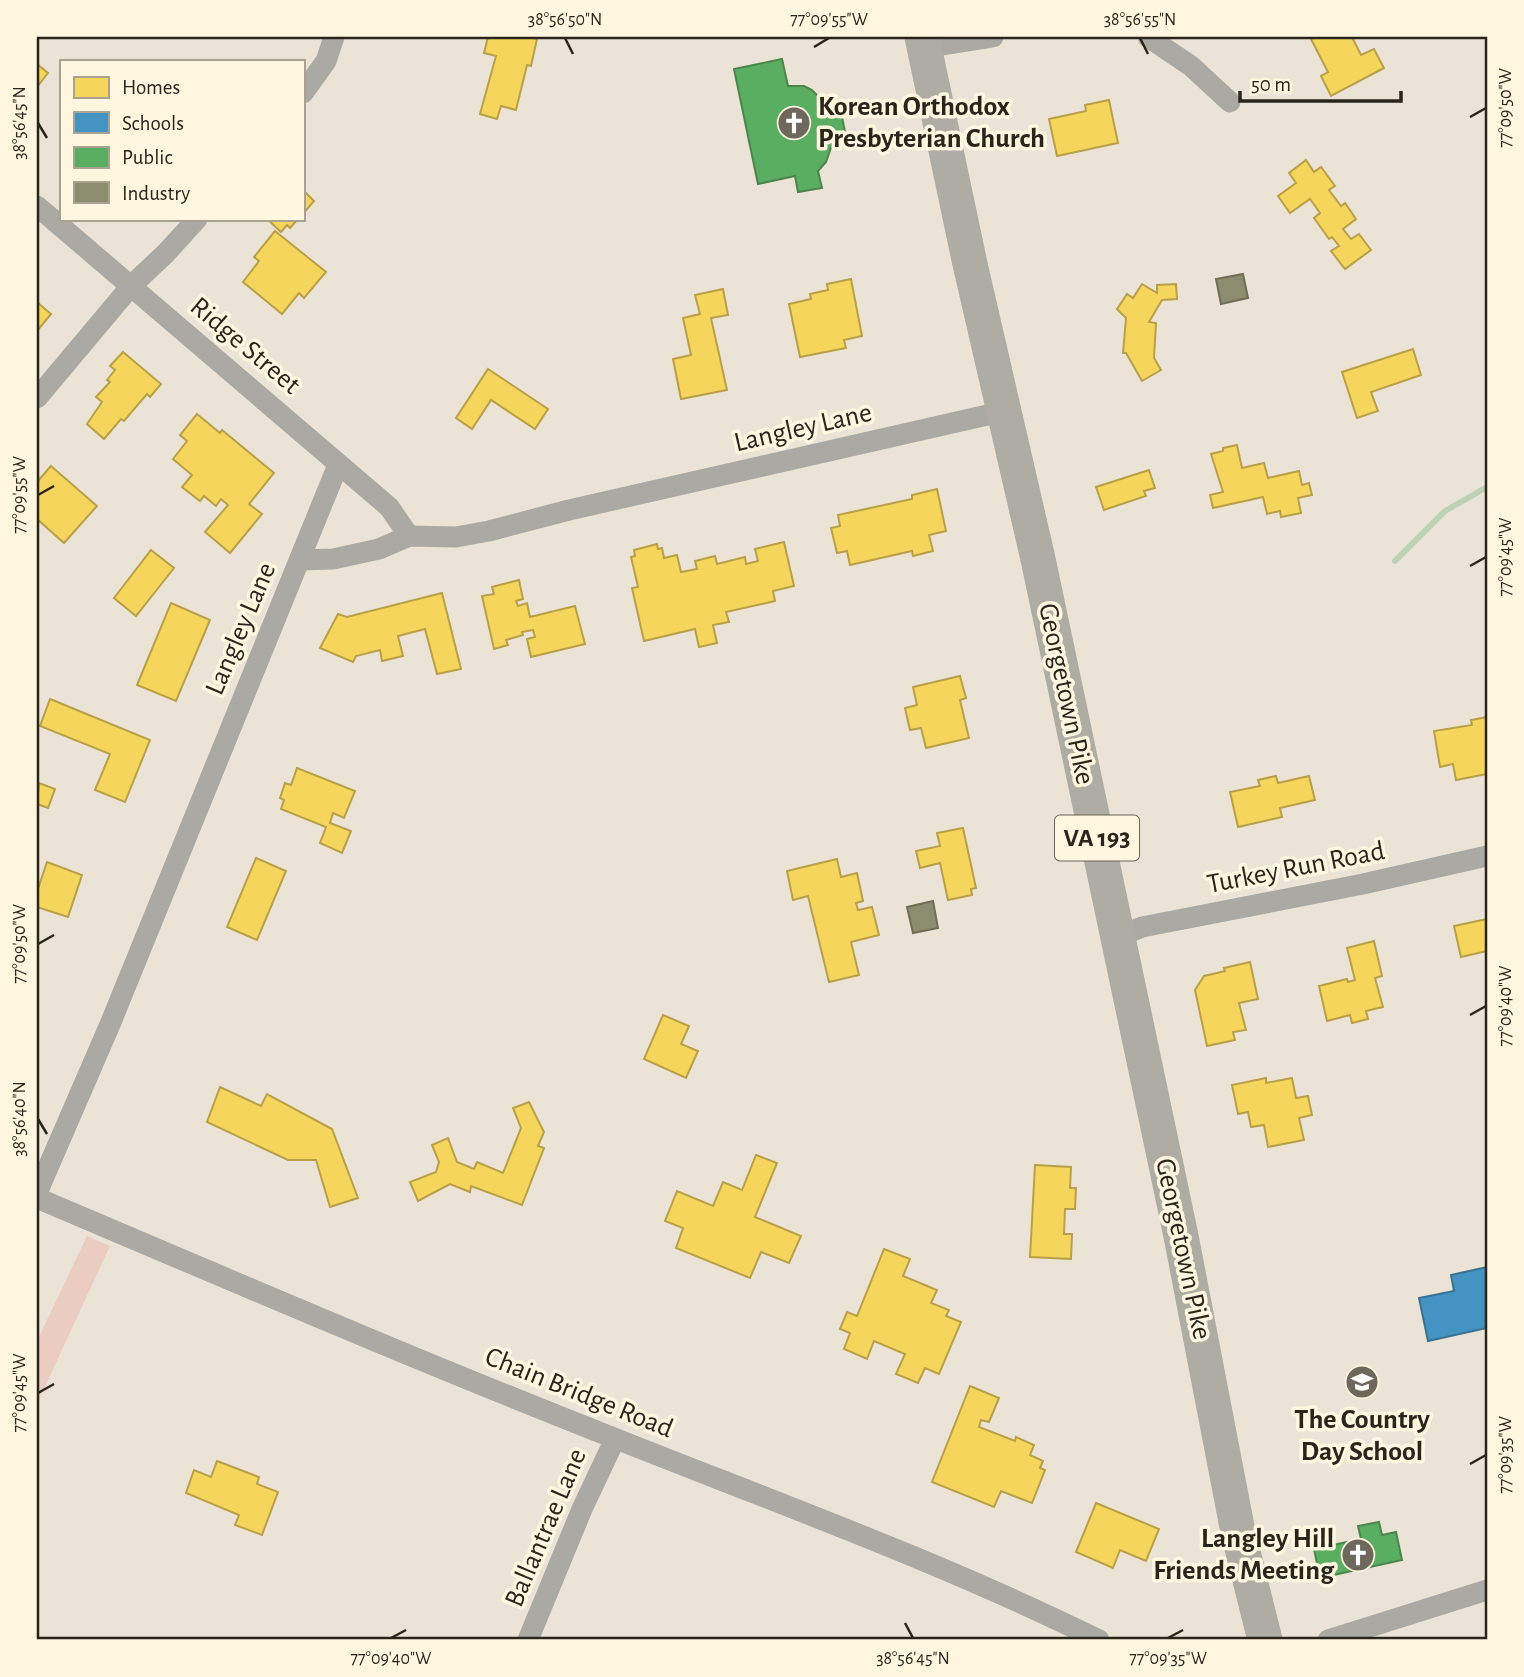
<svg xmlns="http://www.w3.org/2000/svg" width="1524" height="1677" viewBox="0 0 1524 1677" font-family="'Alegreya Sans',sans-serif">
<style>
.green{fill:#eaccc1}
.homes{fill:#f6d55c;stroke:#b9a048;stroke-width:2}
.schools{fill:#4393c3;stroke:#3c7291;stroke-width:2}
.public{fill:#5aae61;stroke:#4c854c;stroke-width:2}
.industry{fill:#8c8c6e;stroke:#6f6d55;stroke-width:2}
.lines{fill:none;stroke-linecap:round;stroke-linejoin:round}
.stream{stroke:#bbd2b7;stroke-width:6}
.street{stroke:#aba9a3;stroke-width:21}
.primary{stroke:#afaca3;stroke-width:35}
.ticks{fill:none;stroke:#2a251b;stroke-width:2.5}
.labels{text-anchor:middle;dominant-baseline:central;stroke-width:7;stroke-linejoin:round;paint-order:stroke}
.shield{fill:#fff6e0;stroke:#6a6456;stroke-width:2}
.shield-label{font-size:26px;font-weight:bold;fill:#2a251b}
.poi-label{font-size:28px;font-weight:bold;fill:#2a251b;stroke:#fff6e0;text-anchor:start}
.street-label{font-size:28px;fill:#2a251b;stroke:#fff6e0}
.neatline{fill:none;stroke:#2a251b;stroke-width:2.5}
.ticks-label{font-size:18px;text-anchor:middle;fill:#2a251b}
</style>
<rect width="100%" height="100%" fill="#ebe4d6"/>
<!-- green -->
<polygon class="green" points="87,1236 110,1246 37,1404 37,1341"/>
<!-- homes -->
<g class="homes">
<polygon points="488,37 528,37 537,39 531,66 527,65 516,110 501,106 497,119 480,114 496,56 484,53"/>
<polygon points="1314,37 1352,37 1361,55 1374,49 1384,68 1331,96 1321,76 1328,72 1311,39"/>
<polygon points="37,64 48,73 37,87"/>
<polygon points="1109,100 1118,143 1057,156 1049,119 1086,111 1085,105"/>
<polygon points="1306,160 1314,172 1321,167 1335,186 1329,190 1341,206 1345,203 1356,219 1343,229 1351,239 1359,234 1371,250 1345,269 1331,251 1339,246 1332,237 1329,239 1314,218 1320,213 1310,199 1290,213 1278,196 1296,183 1289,173"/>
<polygon points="303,190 314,201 303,214"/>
<polygon points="267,219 298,219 290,228 287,225 281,232"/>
<polygon points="275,231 326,272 304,298 299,293 282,314 243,282 259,261 254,257"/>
<polygon points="851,279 862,336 844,340 846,348 800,357 789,304 811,299 810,294 828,290 827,284"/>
<polygon points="1142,284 1157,293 1157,285 1176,284 1177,299 1162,300 1149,322 1156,323 1154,358 1161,370 1142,381 1126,353 1123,353 1126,318 1117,309 1127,294 1133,298"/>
<polygon points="723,289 728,315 711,318 727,390 681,399 673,359 691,355 683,318 700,314 695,295"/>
<polygon points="37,302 51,314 37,331"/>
<polygon points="1413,349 1421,375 1371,392 1378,411 1357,418 1342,372"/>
<polygon points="123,352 161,384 150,397 147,394 124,421 121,419 104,439 87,424 102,402 96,397 110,382 107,380 115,370 110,366"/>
<polygon points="488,369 548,409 535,429 491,400 472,429 456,418"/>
<polygon points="197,414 220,433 222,430 274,473 249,504 262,514 230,553 205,532 228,505 221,499 216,506 204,496 200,501 182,487 192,475 173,459 187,441 180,435"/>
<polygon points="1237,445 1242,468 1264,463 1268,478 1299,471 1302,485 1309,483 1312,495 1298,498 1301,513 1281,517 1280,511 1267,514 1263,497 1213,508 1210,495 1223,492 1211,454 1223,451 1223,448"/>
<polygon points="51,466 97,506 64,543 37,519 37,482"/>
<polygon points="1149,470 1155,488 1144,491 1146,496 1104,510 1096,487"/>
<polygon points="937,489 946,531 929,535 933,551 913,556 912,551 850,565 847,551 837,553 831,528 840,526 838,515 912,499 912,495"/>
<polygon points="784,542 794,586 773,591 775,601 726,612 729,622 713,625 717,643 699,647 695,629 644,641 632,588 638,587 631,557 635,556 634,550 657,544 658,549 662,548 664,558 677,555 681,572 697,569 695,561 715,556 717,564 745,557 746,564 758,561 755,549"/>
<polygon points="151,550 174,568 136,616 114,598"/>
<polygon points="519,580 523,599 516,601 518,606 527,603 530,617 575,606 585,644 531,657 527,639 535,637 533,630 522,632 523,635 506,640 508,645 494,649 482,596 494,594 492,587"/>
<polygon points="442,593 461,669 437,674 425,629 398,636 403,656 382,661 380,650 356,656 353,662 320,648 338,614 347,617"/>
<polygon points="171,603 210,620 176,701 137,685"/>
<polygon points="960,676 966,698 960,700 969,738 926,748 921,728 910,730 905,708 917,705 913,687"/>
<polygon points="50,699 150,740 125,802 95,790 110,754 40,726"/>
<polygon points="1487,717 1487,774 1456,780 1453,764 1440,767 1434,731 1472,725 1471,720"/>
<polygon points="297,768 355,791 344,818 333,813 330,823 351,831 342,853 320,843 326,827 281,809 284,800 280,798 285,783 291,785"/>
<polygon points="1276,776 1278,783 1309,776 1315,800 1280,808 1282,817 1238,827 1230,792 1260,786 1258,780"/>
<polygon points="39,783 55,789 48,808 37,804"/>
<polygon points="963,828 976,888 971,889 972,895 948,900 940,863 920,868 916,851 940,846 937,833"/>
<polygon points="256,858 286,871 257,940 227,927"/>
<polygon points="837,859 841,877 857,873 863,901 856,903 858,910 872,907 879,935 851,942 859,975 829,982 808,896 793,900 787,871"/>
<polygon points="47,862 82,875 68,917 37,907 37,892"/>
<polygon points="1487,919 1487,951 1461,957 1454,926"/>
<polygon points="1374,941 1382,976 1375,978 1383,1007 1366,1011 1368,1019 1352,1023 1350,1015 1327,1021 1319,986 1347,979 1348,982 1355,980 1347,948"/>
<polygon points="1250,962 1258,999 1239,1003 1246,1030 1233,1032 1235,1040 1207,1046 1195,990 1204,976 1225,971 1224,968"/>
<polygon points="663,1015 689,1026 681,1044 698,1051 686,1078 644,1059"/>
<polygon points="1266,1078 1266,1083 1292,1078 1296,1098 1308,1096 1312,1115 1299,1118 1304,1140 1268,1147 1264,1125 1251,1127 1248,1112 1238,1114 1232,1085"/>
<polygon points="220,1087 261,1106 267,1094 332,1129 358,1198 330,1207 316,1160 288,1160 207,1122"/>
<polygon points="529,1102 544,1132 538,1146 544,1148 522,1205 471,1186 470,1192 450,1184 418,1201 410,1182 436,1172 439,1162 432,1145 448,1138 457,1162 474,1169 477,1162 503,1173 521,1128 513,1108"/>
<polygon points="756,1155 777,1163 755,1217 801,1236 789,1263 761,1252 750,1278 676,1248 683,1228 665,1221 677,1191 713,1206 723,1182 742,1190"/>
<polygon points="1035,1165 1071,1167 1070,1188 1076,1188 1075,1209 1065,1209 1064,1234 1072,1234 1071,1259 1030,1257"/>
<polygon points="884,1249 910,1259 903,1276 937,1290 931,1303 949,1310 946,1316 961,1322 939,1374 925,1368 918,1383 896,1374 905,1354 874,1341 867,1359 844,1349 850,1333 840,1329 847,1312 857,1316"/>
<polygon points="970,1386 999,1398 989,1422 981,1420 979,1427 1015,1441 1016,1437 1034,1445 1030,1455 1043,1461 1040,1468 1045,1470 1032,1503 1001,1491 994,1507 932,1482"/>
<polygon points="217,1461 259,1477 257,1484 278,1492 262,1535 235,1525 239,1515 186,1493 194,1470 211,1477"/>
<polygon points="1096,1503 1159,1529 1146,1561 1120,1550 1113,1568 1076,1552"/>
</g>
<!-- schools -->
<polygon class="schools" points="1487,1267 1487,1328 1428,1341 1419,1298 1454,1291 1451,1275"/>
<!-- public -->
<g class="public">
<polygon points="782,59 788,86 804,86 812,90 822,100 827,110 840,107 846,137 834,139 826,162 818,171 822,188 798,192 795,176 758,184 734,69"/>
<polygon points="1379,1522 1382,1535 1396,1532 1402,1560 1320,1578 1314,1549 1361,1539 1358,1526"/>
</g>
<!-- industry -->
<g class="industry">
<polygon points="1243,274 1248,298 1221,304 1216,279"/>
<polygon points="933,901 938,928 913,933 907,907"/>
</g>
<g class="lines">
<!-- stream -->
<polyline class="stream" points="1395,561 1445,511 1487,487"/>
<!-- street -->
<g class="street">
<polyline points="1148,37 1191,66 1230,102"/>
<polyline points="924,48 993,37"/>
<polyline points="303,93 326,61 334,37"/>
<polyline points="37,206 389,507 409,536"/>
<polyline points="37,398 131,286 166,253 197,219"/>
<polyline points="300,560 333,559 379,549 409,536 456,537 489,531 569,510 1005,411"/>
<polyline points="1118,937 1142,927 1363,884 1487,856"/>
<polyline points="37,1193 111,1022 338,465"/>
<path d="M37,1198C230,1280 423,1363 619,1440C780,1504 943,1563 1099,1640"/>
<polyline points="528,1640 582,1509 615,1439"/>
<polyline points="1328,1640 1487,1590"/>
</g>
<!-- primary -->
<polyline class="primary" points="922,37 970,264 1038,559 1181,1236 1238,1532 1265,1640"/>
</g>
<!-- ticks -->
<path class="ticks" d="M565,38L573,54M1140,38L1148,54M814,47L829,38M1470,117L1486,108M38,123L47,138M38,495L54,486M1470,566L1486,557M38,944L54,935M1470,1015L1486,1006M38,1119L47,1134M38,1393L54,1384M1470,1464L1486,1455M905,1623L913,1638M391,1638L406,1630M1168,1638L1183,1630"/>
<!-- icons -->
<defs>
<symbol id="church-disc" viewBox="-11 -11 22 22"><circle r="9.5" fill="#6e685c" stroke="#fff6e0"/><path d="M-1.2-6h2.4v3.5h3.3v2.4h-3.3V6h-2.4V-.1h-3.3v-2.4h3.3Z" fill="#fff"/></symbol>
<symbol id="school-disc" viewBox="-11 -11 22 22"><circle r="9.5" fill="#6e685c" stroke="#fff6e0"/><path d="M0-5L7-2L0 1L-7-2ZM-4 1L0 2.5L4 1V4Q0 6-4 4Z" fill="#fff"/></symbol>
</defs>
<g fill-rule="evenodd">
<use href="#church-disc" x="775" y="104" width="38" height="38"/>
<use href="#school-disc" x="1343" y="1363" width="38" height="38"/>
<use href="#church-disc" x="1339" y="1536" width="38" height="38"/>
</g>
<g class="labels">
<!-- shield labels -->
<rect class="shield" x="1055" y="815.5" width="84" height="45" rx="5"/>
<g class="shield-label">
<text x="1097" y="838">VA 193</text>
</g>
<!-- poi labels -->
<g class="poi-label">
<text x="818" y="107">Korean Orthodox<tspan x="818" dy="32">Presbyterian Church</tspan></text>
<text x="1362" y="1420" text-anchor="middle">The Country<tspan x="1362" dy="32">Day School</tspan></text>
<text x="1334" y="1539" text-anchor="end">Langley Hill<tspan x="1334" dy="32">Friends Meeting</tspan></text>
</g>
<!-- street labels -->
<g class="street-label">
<text transform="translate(245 346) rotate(40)">Ridge Street</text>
<text transform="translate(803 428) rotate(-13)">Langley Lane</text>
<text transform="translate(241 629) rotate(-67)">Langley Lane</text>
<text transform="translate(1066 694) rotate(78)">Georgetown Pike</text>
<text transform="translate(1296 868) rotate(-11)">Turkey Run Road</text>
<text transform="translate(1183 1249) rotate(78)">Georgetown Pike</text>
<text transform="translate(579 1393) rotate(22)">Chain Bridge Road</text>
<text transform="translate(546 1528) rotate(-67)">Ballantrae Lane</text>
</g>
</g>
<!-- border -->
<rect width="1524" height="1677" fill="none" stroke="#fff6e0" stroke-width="77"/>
<!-- legend -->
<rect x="60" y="60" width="245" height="161" fill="#fff6e0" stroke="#aaa291" stroke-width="2"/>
<rect x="74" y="77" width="35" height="21" fill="#f6d55c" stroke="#aaa291" stroke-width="2"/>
<text x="122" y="94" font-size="21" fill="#2a251b">Homes</text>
<rect x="74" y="112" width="35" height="21" fill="#4393c3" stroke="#aaa291" stroke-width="2"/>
<text x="122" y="130" font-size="21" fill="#2a251b">Schools</text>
<rect x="74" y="147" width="35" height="21" fill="#5aae61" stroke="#aaa291" stroke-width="2"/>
<text x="122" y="164" font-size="21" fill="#2a251b">Public</text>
<rect x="74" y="182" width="35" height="21" fill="#8c8c6e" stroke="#aaa291" stroke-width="2"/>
<text x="122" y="200" font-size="21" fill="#2a251b">Industry</text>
<!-- scale -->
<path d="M1240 91v10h161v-10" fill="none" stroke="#2a251b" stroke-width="3.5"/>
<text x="1251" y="91" font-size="21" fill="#2a251b" stroke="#fff6e0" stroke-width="5" paint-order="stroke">50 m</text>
<rect x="38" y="38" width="1448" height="1600" class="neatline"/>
<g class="ticks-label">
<text x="565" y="25">38°56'50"N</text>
<text x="829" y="25">77°09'55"W</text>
<text x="1140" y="25">38°56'55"N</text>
<text transform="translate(1505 108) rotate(-90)" y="6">77°09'50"W</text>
<text transform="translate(19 123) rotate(-90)" y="6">38°56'45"N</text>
<text transform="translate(19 495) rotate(-90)" y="6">77°09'55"W</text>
<text transform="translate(1505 557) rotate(-90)" y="6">77°09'45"W</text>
<text transform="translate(19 944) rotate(-90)" y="6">77°09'50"W</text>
<text transform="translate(1505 1006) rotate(-90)" y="6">77°09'40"W</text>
<text transform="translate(19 1119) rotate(-90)" y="6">38°56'40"N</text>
<text transform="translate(19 1393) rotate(-90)" y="6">77°09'45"W</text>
<text transform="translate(1505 1455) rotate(-90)" y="6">77°09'35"W</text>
<text x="391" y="1664">77°09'40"W</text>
<text x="913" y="1664">38°56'45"N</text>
<text x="1168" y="1664">77°09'35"W</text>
</g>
</svg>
